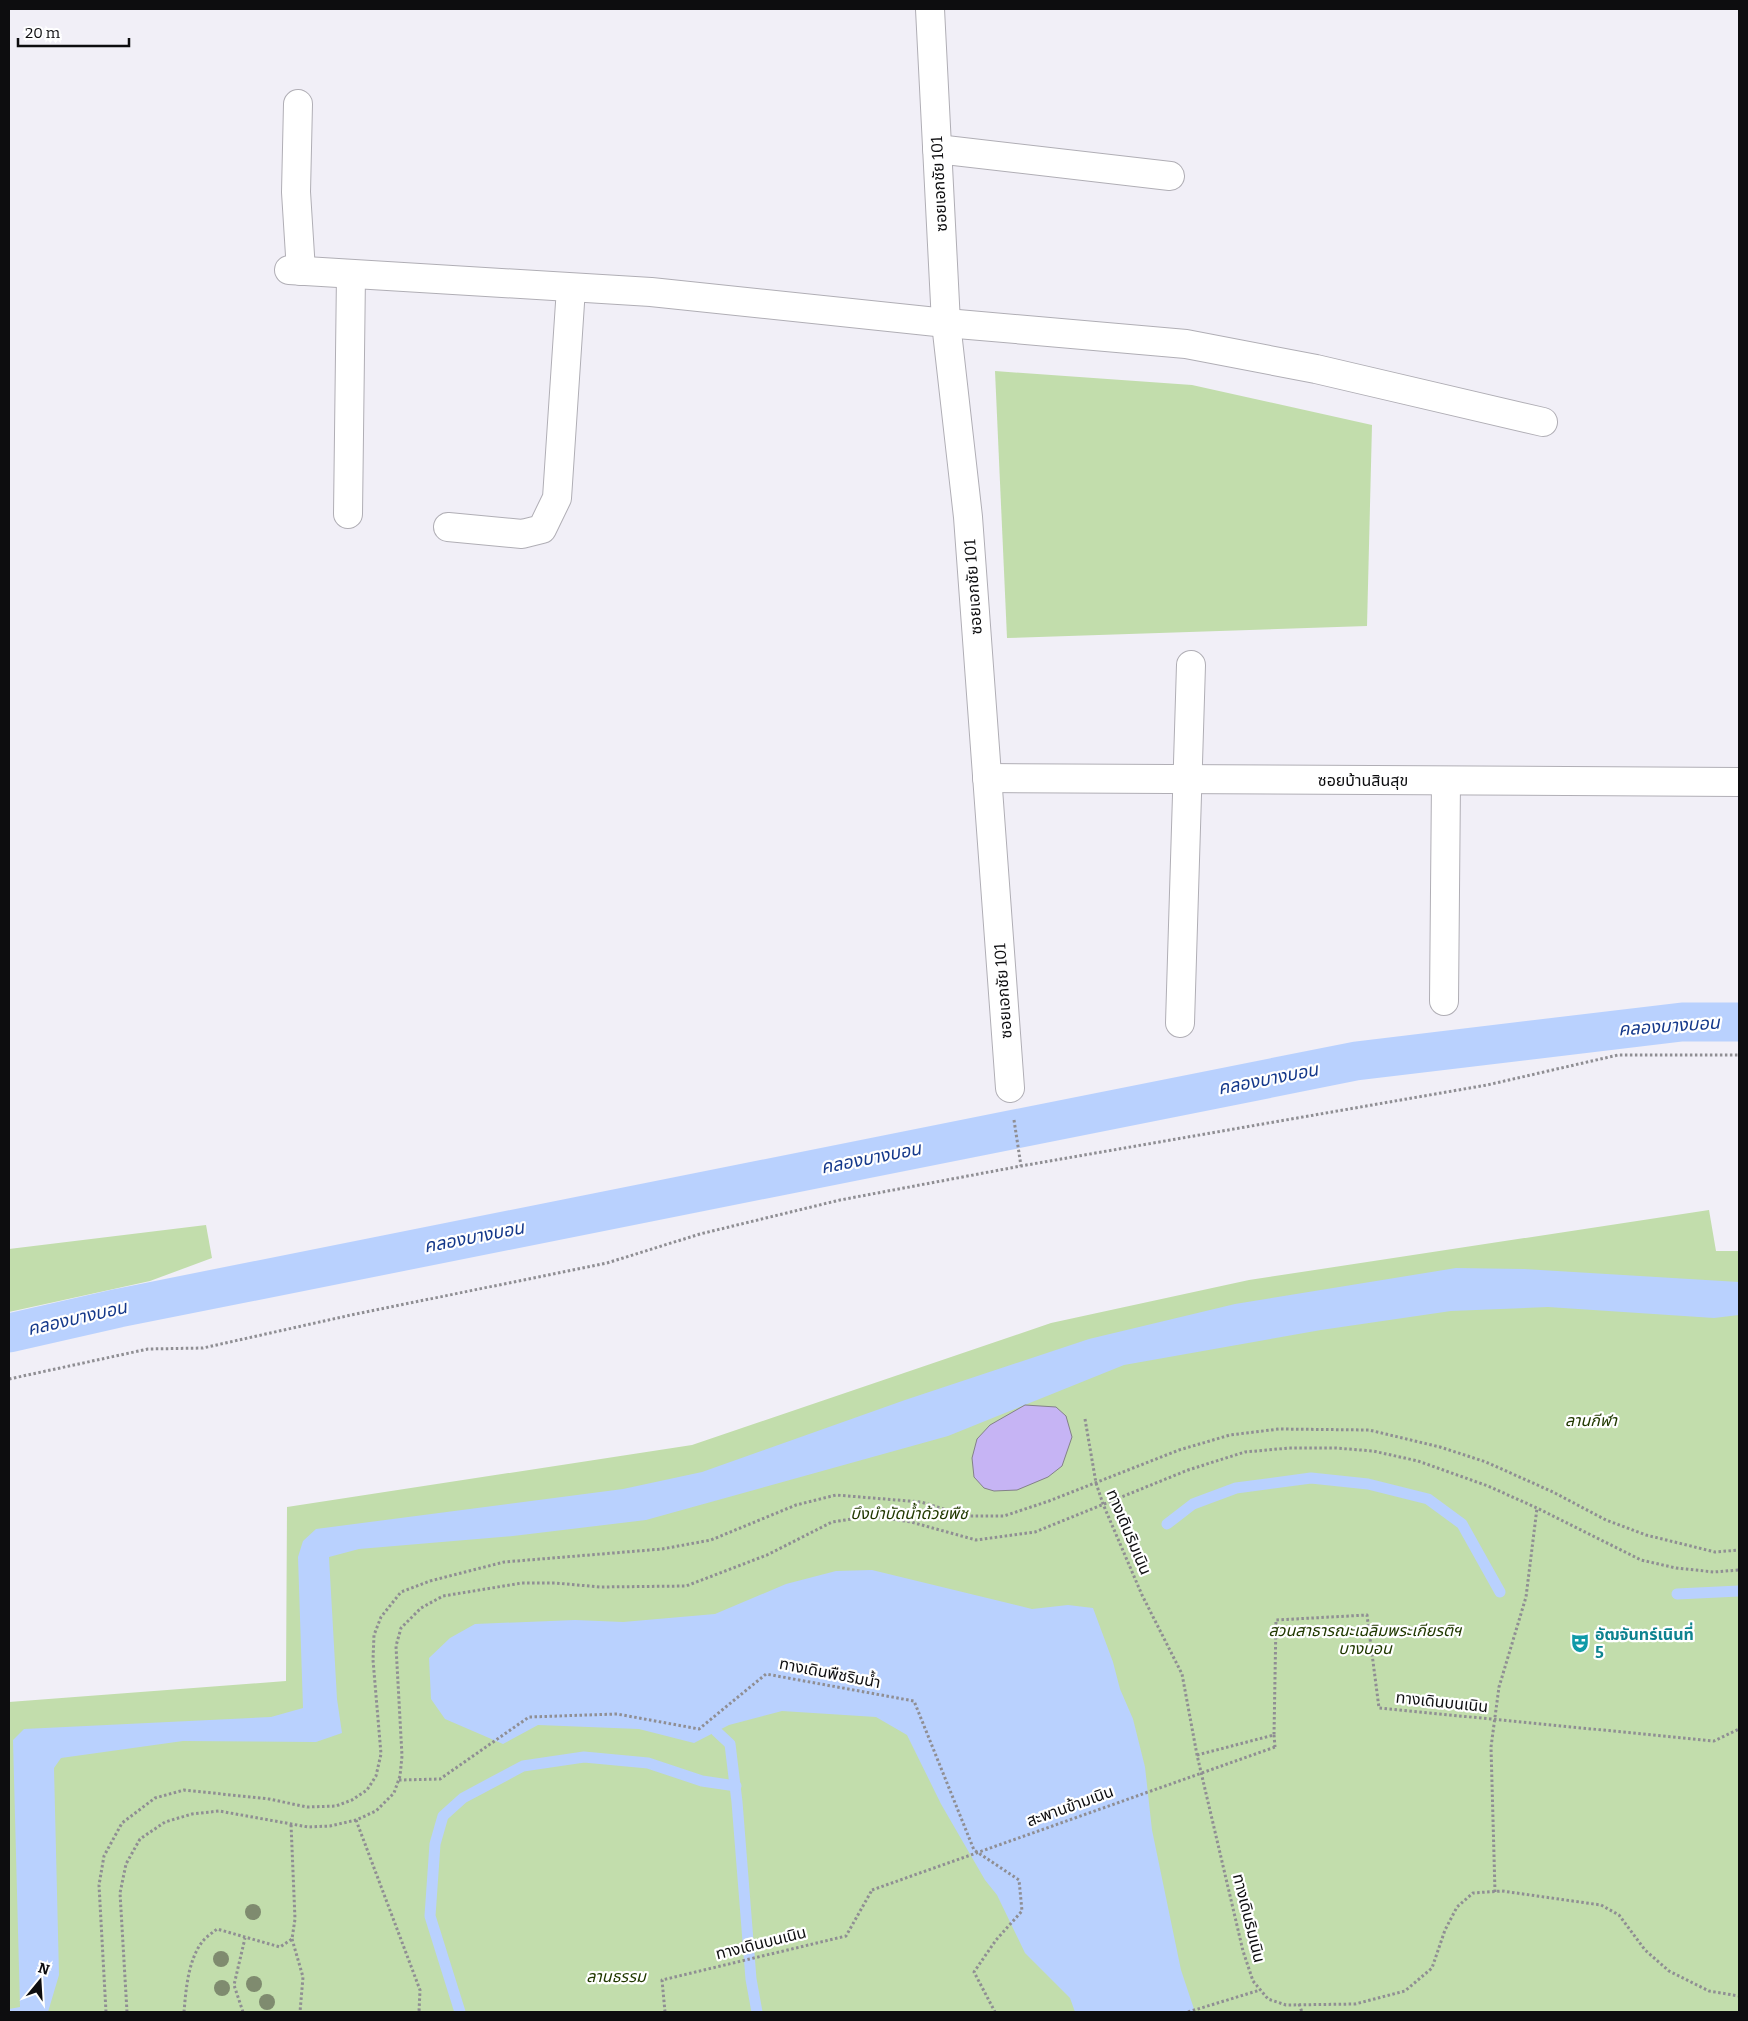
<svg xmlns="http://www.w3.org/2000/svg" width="1748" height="2021" viewBox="0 0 1748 2021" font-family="Bitter,'Noto Sans Thai',serif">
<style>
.green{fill:#c2ddac}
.water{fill:#b9d1fe}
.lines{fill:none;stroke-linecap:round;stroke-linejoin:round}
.stream{stroke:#b9d1fe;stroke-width:11}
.canal{stroke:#b9d1fe;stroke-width:39}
.building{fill:#c6b4f4;stroke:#838188}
.minor-casing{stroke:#b0aeb5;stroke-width:30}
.path{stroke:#8f8e93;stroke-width:3;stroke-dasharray:2.5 2.5;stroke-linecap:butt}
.minor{stroke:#fff;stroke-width:28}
.path-bridge{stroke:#8f8e93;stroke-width:3;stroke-dasharray:2.5 2.5;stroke-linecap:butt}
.tree{fill:#7f8b6f}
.labels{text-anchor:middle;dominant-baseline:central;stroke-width:4.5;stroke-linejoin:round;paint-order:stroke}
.street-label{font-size:16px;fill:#0d0d0f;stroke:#fff}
.park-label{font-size:16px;font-style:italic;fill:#213900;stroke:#fff}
.culture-label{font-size:16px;font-weight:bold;fill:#0d838f;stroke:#fff;text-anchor:start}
.water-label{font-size:18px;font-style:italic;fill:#15398b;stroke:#fff}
</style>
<rect width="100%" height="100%" fill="#f1eff7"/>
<!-- green -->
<g class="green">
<polygon points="995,371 1192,385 1372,425 1367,626 1007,638"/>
<polygon points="1709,1210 1716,1251 1739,1251 1739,2012 9,2012 9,1702 286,1681 287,1507 692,1445 1051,1323 1249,1280"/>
<polygon points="206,1225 212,1258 150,1281 9,1312 9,1249"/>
</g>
<!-- water -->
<g class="water">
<polygon points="1456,1268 1524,1269 1739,1282 1739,1315 1714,1318 1548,1307 1451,1311 1321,1330 1124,1365 948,1436 646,1520 513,1536 359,1549 329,1557 337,1699 342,1733 316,1742 183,1741 61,1758 54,1768 59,1975 48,2012 9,2012 9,2009 20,2007 13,1740 24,1729 271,1717 303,1708 298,1557 303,1541 316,1529 623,1489 702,1472 905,1400 1089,1339 1235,1304"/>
<polygon points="872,1570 1032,1609 1068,1605 1093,1608 1113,1662 1120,1689 1133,1719 1145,1767 1152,1830 1181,1970 1195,2012 1075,2012 1070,1998 1025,1953 997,1895 985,1880 941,1804 907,1735 876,1717 782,1711 729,1725 694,1743 639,1729 538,1725 503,1744 445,1719 431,1699 429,1658 450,1638 475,1624 575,1620 623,1622 715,1614 786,1584 836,1571"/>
</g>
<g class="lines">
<!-- stream -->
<g class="stream">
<polyline points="1167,1524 1193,1504 1236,1488 1311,1478 1368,1484 1428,1499 1462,1524 1500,1592"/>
<polyline points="1677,1594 1739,1591"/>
<polyline points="716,1731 730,1744 737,1802 751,1979 757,2012"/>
<polyline points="460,2012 430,1916 435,1844 443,1816 463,1798 523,1766 584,1757 648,1763 702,1781 736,1786"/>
</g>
<!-- canal -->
<polyline class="canal" points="9,1333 119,1308 1356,1061 1682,1022 1739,1022"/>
</g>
<!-- building -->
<polygon class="building" points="1025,1405 1056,1407 1066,1416 1072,1437 1062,1466 1048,1477 1017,1490 994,1491 984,1488 974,1477 972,1458 977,1439 990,1425"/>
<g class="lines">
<defs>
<g id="minor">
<polyline points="930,9 946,323 968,517 1010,1088"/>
<polyline points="298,104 296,192 301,271"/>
<polyline points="937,149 1170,176"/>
<polyline points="289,270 651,292 946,323 1186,344 1316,369 1543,422"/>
<polyline points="348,514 351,274"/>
<polyline points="448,527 522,534 542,529 557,498 571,288"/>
<polyline points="987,778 1739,782"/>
<polyline points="1444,1001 1446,781"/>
<polyline points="1180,1023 1191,665"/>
</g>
</defs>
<!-- minor casing -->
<use href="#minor" class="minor-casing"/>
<!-- path -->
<g class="path">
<polyline points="1014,1120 1021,1166"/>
<polyline points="9,1379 148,1349 203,1348 351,1315 607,1263 700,1234 840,1200 1021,1166 1487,1085 1618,1055 1739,1055"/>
<polyline points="1085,1419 1096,1483 1103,1504 1142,1595 1182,1674 1197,1755 1243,1951 1253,1981 1268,1999 1286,2005 1355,2004 1405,1991 1432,1968 1445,1930 1457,1907 1473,1893 1502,1891 1601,1905 1619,1915 1645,1950 1669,1971 1709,1991 1739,1996"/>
<polyline points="1274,1735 1275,1747"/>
<polyline points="1197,1755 1274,1735 1276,1620 1367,1615 1379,1708 1714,1741 1739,1729"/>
<polyline points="399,1780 440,1779 529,1717 617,1714 699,1729 766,1674 914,1701 974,1850 1019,1880 1022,1911 996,1940 974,1972 995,2012"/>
<polyline points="356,1820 420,1990 419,2012"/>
<polyline points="1495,1892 1491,1747 1499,1687 1526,1597 1537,1508"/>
<polyline points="292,1939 303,1977 300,2012"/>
<polyline points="1299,2004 1302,2012"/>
<polyline points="106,2012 99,1885 104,1856 122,1823 155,1798 184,1790 269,1799 307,1807 336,1806 352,1800 367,1790 376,1776 381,1754 373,1660 374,1635 381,1617 401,1592 430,1581 504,1562 662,1549 711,1540 796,1505 836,1495 921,1502 966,1516 1004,1516 1049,1501 1179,1450 1230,1435 1279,1429 1369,1430 1440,1447 1486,1462 1553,1492 1606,1520 1646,1535 1715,1552 1739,1550"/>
<polyline points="127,2012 120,1893 126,1864 140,1839 165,1822 192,1814 219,1811 308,1827 330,1826 356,1820 376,1811 394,1793 400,1776 402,1756 396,1646 401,1628 421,1608 443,1596 522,1583 555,1583 600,1587 686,1586 767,1555 832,1522 872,1516 911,1522 976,1540 1035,1532 1188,1470 1245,1452 1289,1448 1336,1448 1373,1451 1418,1461 1488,1486 1537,1508 1641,1560 1676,1568 1714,1572 1739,1570"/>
<path d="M184,2012C186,1989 188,1961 202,1942C206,1937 212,1933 217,1929L280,1947L292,1939L295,1919L291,1824"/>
<polyline points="243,2012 234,1985 245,1938"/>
<polyline points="665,2012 662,1980 846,1936 872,1890"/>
<polyline points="1188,2012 1260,1990"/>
</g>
<!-- minor -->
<use href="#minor" class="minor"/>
<!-- path-bridge -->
<polyline class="path-bridge" points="872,1890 1275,1747"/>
</g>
<!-- trees -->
<g class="tree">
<circle cx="253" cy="1912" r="8"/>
<circle cx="221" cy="1959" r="8"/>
<circle cx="254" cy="1984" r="8"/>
<circle cx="222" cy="1988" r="8"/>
<circle cx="267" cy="2002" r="8"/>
</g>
<!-- icons -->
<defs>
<symbol id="theatre-bare" viewBox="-9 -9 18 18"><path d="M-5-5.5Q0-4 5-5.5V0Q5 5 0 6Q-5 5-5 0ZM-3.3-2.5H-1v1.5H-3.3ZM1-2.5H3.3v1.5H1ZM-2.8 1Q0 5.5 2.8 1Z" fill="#0f9aa8" stroke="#fff" stroke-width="2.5" paint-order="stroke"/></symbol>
</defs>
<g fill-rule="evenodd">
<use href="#theatre-bare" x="1566" y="1629" width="28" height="28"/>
</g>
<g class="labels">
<!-- street labels -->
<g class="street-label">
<text transform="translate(939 184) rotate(-93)">ซอยเอกชัย 101</text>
<text transform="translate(973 587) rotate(-94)">ซอยเอกชัย 101</text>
<text x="1363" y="780">ซอยบ้านสินสุข</text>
<text transform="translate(1003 991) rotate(-94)">ซอยเอกชัย 101</text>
<text transform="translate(1129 1532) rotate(67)">ทางเดินริมเนิน</text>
<text transform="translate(830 1673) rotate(11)">ทางเดินพืชริมน้ำ</text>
<text transform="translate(1442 1702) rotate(6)">ทางเดินบนเนิน</text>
<text transform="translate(1070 1806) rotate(-20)">สะพานข้ามเนิน</text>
<text transform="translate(1249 1918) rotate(76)">ทางเดินริมเนิน</text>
<text transform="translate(761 1943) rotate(-14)">ทางเดินบนเนิน</text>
</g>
<!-- park labels -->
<g class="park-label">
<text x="1591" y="1420">ลานกีฬา</text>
<text x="909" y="1513">บึงบำบัดน้ำด้วยพืช</text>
<text x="1365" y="1630">สวนสาธารณะเฉลิมพระเกียรติฯ<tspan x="1365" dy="18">บางบอน</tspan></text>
<text x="616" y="1976">ลานธรรม</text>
</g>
<!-- culture labels -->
<g class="culture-label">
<text x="1595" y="1634">อัฒจันทร์เนินที่<tspan x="1595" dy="18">5</tspan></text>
</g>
<!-- water labels -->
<g class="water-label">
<text transform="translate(1669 1026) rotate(-4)">คลองบางบอน</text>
<text transform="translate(1268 1079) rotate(-11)">คลองบางบอน</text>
<text transform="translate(871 1158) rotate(-11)">คลองบางบอน</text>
<text transform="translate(474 1237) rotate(-11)">คลองบางบอน</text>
<text transform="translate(77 1318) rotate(-13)">คลองบางบอน</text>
</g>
</g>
<!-- border -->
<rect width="1748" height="2021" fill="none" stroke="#0d0d0f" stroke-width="20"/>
<!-- north arrow -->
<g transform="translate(40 1981) rotate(18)" stroke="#ffffff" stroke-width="4" paint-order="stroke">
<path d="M0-4L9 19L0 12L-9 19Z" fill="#0d0d0f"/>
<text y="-8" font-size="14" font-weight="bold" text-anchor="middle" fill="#0d0d0f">N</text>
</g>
<!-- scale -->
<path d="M18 38v8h111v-8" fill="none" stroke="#0d0d0f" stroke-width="2.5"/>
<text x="25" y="38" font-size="15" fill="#0d0d0f" stroke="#ffffff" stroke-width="4" paint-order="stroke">20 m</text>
</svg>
